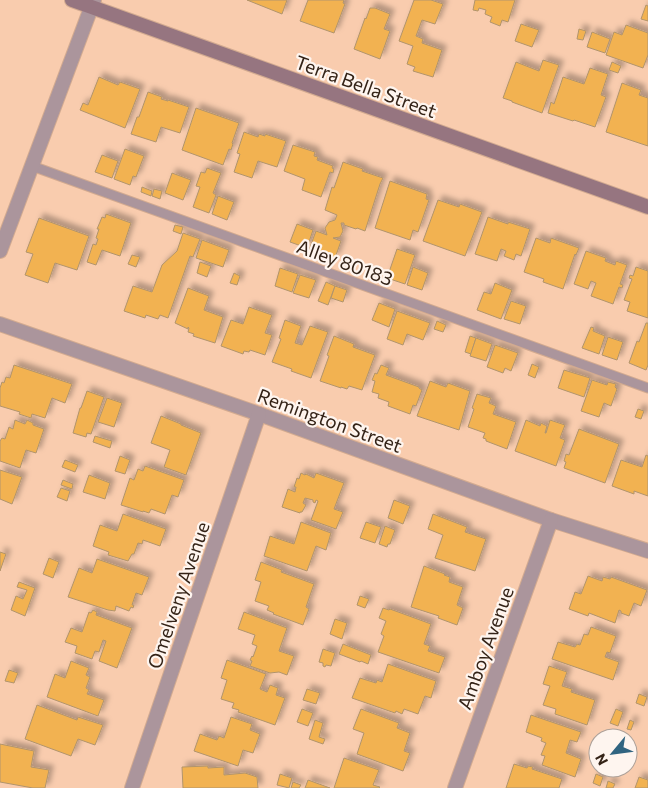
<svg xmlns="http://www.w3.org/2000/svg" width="648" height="788" viewBox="0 0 648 788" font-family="Commissioner,sans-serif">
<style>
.building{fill:#f2b251;stroke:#b1946c;filter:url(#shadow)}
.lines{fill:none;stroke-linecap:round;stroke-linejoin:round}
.service-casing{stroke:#d2aa90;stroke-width:11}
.minor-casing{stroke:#d2aa90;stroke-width:16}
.secondary-casing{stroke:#d2aa90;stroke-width:16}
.service{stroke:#ab959c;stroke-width:9}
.minor{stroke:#ab959c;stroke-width:14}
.secondary{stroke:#967580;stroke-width:14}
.labels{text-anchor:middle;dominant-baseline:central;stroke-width:4.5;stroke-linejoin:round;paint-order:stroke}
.street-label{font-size:19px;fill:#342317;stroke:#fef5ef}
</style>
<defs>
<filter id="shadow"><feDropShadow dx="4.5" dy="-4.5" stdDeviation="2.5" flood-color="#0004"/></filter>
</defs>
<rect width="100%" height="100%" fill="#f9ccae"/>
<!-- building -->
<g class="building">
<polygon points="247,0 287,0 282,14"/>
<polygon points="308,0 344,0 343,3 345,4 334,33 300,21"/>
<polygon points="414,0 431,0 443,4 435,24 422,20 416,36 423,39 422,43 442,50 433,77 413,71 415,67 407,64 413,46 399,41"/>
<polygon points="475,0 515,0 508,22 502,20 500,26 490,22 492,17 485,14 486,10 479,8 478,11 473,10"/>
<polygon points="646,5 648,6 648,21 641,19"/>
<polygon points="370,8 375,8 390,14 384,29 390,31 380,59 354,49 365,18 366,19"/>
<polygon points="521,24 539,30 532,47 515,41"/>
<polygon points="626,25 648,33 648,55 643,68 606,55 614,32 622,35"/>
<polygon points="579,29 586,31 583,40 577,39"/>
<polygon points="592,32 610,39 605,53 587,47"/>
<polygon points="543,60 559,65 542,113 512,102 512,101 503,98 516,62 539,71"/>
<polygon points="612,62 621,66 618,73 609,70"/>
<polygon points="590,68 608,74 601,95 606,97 595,127 574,120 573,121 548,113 551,102 554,104 563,77 584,84"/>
<polygon points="99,77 118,85 120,82 140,89 125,128 80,110 83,103 88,105"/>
<polygon points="622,83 641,90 639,95 648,98 648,146 606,132"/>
<polygon points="148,92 162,97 161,99 168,101 168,100 189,107 180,133 161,127 156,142 131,134 137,117 139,117"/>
<polygon points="196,108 239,123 232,143 233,144 231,150 229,149 223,165 182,150"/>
<polygon points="244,132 258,137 259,134 265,136 265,134 286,141 277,167 258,161 252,178 234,172 240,154 237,153"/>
<polygon points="293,145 315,152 314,156 318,157 317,160 333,166 332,168 334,169 333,173 330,172 321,197 302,190 305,179 284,171"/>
<polygon points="125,149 144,156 136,177 133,176 130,185 114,179"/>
<polygon points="102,155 118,161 112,178 95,172"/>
<polygon points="343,162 363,169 362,171 383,178 380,184 365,231 357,228 356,229 344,225 344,223 341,223 343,231 340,237 333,238 341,241 335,258 309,250 316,231 327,235 325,228 329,222 335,220 337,215 325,210 332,187 334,188"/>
<polygon points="207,168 221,173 213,193 216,195 209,213 193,207 200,187 196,186 201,172 205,173"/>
<polygon points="172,173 191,180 183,200 165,193"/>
<polygon points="390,181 427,194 426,199 429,200 418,232 413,230 410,240 375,228"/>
<polygon points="142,187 152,191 151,196 141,192"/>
<polygon points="154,189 162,191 160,199 152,196"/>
<polygon points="218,196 234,202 227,220 212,214"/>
<polygon points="438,200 459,207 460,204 482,212 465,256 423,241"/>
<polygon points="106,214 131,223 120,256 102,250 96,265 87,262 93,244 96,245 98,239 96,238 99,229 97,229 100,222 102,217 105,218"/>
<polygon points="488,217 508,224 508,222 530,229 521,256 516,254 514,260 504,256 506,251 501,249 497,261 475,254"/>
<polygon points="39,218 89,236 77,270 55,263 48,283 25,275 33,254 26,252"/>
<polygon points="297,224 313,230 307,248 290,242"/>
<polygon points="175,225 183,227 181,234 173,231"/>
<polygon points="183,233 200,239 193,257 190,256 168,318 160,315 158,319 146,315 145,318 124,311 133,286 152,292 162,265 177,251"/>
<polygon points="536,238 550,243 551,238 579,248 576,255 575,254 563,289 543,282 544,279 524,272"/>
<polygon points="202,240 229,250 223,267 196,258"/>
<polygon points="397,249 415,255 405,284 387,278"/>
<polygon points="586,251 606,258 605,261 615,265 616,261 627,265 620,284 623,285 622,288 619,287 613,304 591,296 596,283 591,281 588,289 574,284"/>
<polygon points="132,255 140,257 136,267 128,264"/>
<polygon points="200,262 211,266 207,277 197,273"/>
<polygon points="413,267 428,273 422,290 407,285"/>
<polygon points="636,267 648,271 648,318 627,311 630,302 624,300 632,279 629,278 630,275 633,276"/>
<polygon points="280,268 298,274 292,292 275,286"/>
<polygon points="234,273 240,276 237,285 230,283"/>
<polygon points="300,275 316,280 309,298 293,293"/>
<polygon points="326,282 335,286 328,305 318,301"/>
<polygon points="495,283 512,290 501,319 477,310 484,292 491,294"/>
<polygon points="335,286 347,290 343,302 331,298"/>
<polygon points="188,288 209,296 204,310 223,317 215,343 193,336 194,334 188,332 189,328 188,327 188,329 175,323"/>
<polygon points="511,301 526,306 520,324 504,319"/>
<polygon points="379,303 395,309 389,327 372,320"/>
<polygon points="249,307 272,315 265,333 272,335 265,355 250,350 249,352 244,351 243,354 221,346 231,320 243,324"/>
<polygon points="397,311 430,323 423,340 407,334 403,345 387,339"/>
<polygon points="285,320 301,326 295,343 302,345 310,326 328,332 311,378 291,371 292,369 272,362 281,339 279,338"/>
<polygon points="437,321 446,325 443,332 434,329"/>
<polygon points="646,323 648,323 648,365 646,370 629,363 637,341 639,342"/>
<polygon points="591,327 594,328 593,331 605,336 599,354 582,348"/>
<polygon points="334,336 354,344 353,347 375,355 362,390 349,386 347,389 341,387 341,388 320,381 329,356 327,355"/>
<polygon points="470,336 476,338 471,354 465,352"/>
<polygon points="608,337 623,342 617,360 602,355"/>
<polygon points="476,338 492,344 486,361 470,356"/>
<polygon points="495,345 518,353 511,371 505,368 503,373 487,367"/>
<polygon points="532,364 539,367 535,378 528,375"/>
<polygon points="14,365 72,384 65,403 52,398 45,418 32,414 31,418 19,414 20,412 0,406 0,388 2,382 4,383 6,377 10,378"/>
<polygon points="381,365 389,368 386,375 419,387 419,388 422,390 416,406 413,405 410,414 388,406 389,402 378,398 379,394 372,392 375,381 372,380 375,373 377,374"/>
<polygon points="564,370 590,378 584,397 558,388"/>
<polygon points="592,380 607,385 608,382 616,384 615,387 617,389 611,406 604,403 599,417 581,411"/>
<polygon points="430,381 446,387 448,383 470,391 459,430 417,416"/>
<polygon points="87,391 104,397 91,434 87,433 86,437 73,433 80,408 81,408"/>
<polygon points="477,394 491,398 489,403 496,406 493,414 516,422 507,449 486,441 486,439 483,438 485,433 468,427 474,409 472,408"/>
<polygon points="107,398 122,403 114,427 98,422"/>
<polygon points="638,409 644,411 641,419 635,417"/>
<polygon points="161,416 181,424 181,425 201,433 186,475 164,467 170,450 151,443"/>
<polygon points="15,420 25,424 27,420 33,423 33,425 44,429 36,453 26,450 20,468 0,461 0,441 2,438 5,439 9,427 13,429"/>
<polygon points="526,420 540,426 541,423 547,426 545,433 546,433 550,420 565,425 560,438 565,440 556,466 515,451"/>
<polygon points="579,429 619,444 605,483 564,468 566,462 564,461 566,454 569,455"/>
<polygon points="95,436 112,441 110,448 93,442"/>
<polygon points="646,455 648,456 648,496 634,491 634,494 612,486 621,460 642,467"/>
<polygon points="120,456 130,460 125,474 115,471"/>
<polygon points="65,460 78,465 75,472 62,467"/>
<polygon points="145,466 184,480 178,497 172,495 165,514 151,509 149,513 143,511 143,512 121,505 130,478 134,480 138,469 143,471"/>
<polygon points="0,470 22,477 12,504 0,499"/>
<polygon points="301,473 305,475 306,474 314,478 316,473 344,483 334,509 343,512 336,529 311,520 318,501 316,500 315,503 313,502 313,500 305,498 303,503 306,505 302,512 300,512 300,513 282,507 288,489 295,492 296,487 294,487 297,478 299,479"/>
<polygon points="89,475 110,483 105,499 83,492"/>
<polygon points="63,480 73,484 72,489 61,485"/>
<polygon points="61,488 70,491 67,501 57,497"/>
<polygon points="394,500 410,506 403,524 388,518"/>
<polygon points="123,514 166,529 160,546 143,540 142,544 138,543 134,554 132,554 128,561 108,555 109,552 93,546 100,525 117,531"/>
<polygon points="433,514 467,527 465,532 486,539 475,571 435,558 443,535 428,529"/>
<polygon points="301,522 331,533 326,550 316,546 307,571 264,556 270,536 294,544"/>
<polygon points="366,522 381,527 375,543 360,538"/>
<polygon points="385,526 395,530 390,544 388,544 387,547 379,544"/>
<polygon points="0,552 6,554 0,571"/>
<polygon points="49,558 59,562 53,578 43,574"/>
<polygon points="97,559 149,577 142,595 136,593 132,605 134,605 133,608 131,607 129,611 116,606 115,611 108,610 68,597 79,568 92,573"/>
<polygon points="261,562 282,570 281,572 314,584 306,607 309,609 303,625 273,614 274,613 267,610 269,606 255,601 261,582 255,580"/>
<polygon points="424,566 445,574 444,575 450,577 449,582 463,587 457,605 463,608 457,625 438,618 439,616 411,607"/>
<polygon points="588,576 602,581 603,577 610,579 611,577 647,590 641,606 634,603 629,616 621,613 621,611 619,610 615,623 589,613 588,616 569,609 575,592 581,594"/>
<polygon points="19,582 35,588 25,616 11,610 16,596 23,599 27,590 17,587"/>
<polygon points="360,596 369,599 365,608 357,605"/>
<polygon points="383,608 389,610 390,609 431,624 424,644 430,646 428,651 445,657 439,673 378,652 384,636 381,634 386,621 379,618"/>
<polygon points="93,610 97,612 96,615 132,628 117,668 99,661 106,641 103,640 99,652 95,651 92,659 75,653 77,646 65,642 71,628 82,632 89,612 91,613"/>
<polygon points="244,612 287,628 279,651 294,656 287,675 279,672 270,673 250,666 252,661 250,660 252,656 253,657 257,646 252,644 255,635 238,629"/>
<polygon points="335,619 347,623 342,639 330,634"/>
<polygon points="591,627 616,636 610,653 607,652 605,657 619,662 613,680 552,659 558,642 575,647 577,644 580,645 584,634 588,635"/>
<polygon points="343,644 371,655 368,664 361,661 360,662 339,654"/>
<polygon points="323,649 335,653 331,666 326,665 325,667 323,666 323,663 319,662"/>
<polygon points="227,660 266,674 260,689 267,692 270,685 278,688 276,695 285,698 275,725 238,712 239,710 232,708 234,703 221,699 227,680 221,678"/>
<polygon points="71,661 89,668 86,675 90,677 86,688 89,690 87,694 104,700 98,716 47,697 55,674 65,678"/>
<polygon points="388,664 436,681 431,698 425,696 418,714 404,709 402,714 396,711 395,713 352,698 360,678 376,683 377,680 382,682"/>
<polygon points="549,666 567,672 562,686 572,689 571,692 595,700 587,725 555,714 556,709 543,705 550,686 543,684"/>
<polygon points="9,670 18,673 14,683 5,681"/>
<polygon points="307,689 320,693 316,704 303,700"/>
<polygon points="639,694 647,697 644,706 636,703"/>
<polygon points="37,705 77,720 78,717 103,725 95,745 78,739 71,756 25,739"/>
<polygon points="302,709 313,713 308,726 297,722"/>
<polygon points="361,709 399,723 397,728 410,733 404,751 410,753 403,771 357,754 364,733 353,729"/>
<polygon points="616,709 623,712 618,726 610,723"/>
<polygon points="531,715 581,732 577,742 570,740 566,753 581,759 575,777 542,765 545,756 541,755 546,743 541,741 542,738 526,732"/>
<polygon points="231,717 252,724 250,730 260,734 253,753 243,750 238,766 194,751 200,734 217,740 219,736 224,738"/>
<polygon points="315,720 323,723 319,737 325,739 323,744 309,739"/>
<polygon points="630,720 634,722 631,730 627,729"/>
<polygon points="0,744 34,751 31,767 49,770 45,788 33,788 0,782"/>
<polygon points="344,758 379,770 373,785 380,787 379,788 334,788"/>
<polygon points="514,764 527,768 528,766 533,767 532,769 562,779 559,788 506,788"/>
<polygon points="208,766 208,768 224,767 224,775 245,773 257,777 258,788 183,788 182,767"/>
<polygon points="280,774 292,778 289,788 277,785"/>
<polygon points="596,774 603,777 600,786 593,783"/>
<polygon points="639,777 648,780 648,788 635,788"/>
<polygon points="308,780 330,788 305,788"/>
<polygon points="608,781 615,784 613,788 606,788"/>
<polygon points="293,782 301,785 299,788 291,788"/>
</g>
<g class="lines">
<defs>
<polyline id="service" points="32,166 648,388"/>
<g id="minor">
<polyline points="0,251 94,0"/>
<polyline points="0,324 259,414 551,520 648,551"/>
<polyline points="132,788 259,414"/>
<polyline points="455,788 551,520"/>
</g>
<polyline id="secondary" points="72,0 648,207"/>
</defs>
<!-- service casing -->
<use href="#service" class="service-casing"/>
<!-- minor casing -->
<use href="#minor" class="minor-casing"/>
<!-- secondary casing -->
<use href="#secondary" class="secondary-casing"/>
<!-- service -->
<use href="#service" class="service"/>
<!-- minor -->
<use href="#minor" class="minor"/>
<!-- secondary -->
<use href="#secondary" class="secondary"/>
</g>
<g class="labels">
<!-- street labels -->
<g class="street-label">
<text transform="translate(366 86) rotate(20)">Terra Bella Street</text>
<text transform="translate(345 262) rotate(20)">Alley 80183</text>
<text transform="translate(330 420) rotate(20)">Remington Street</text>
<text transform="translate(178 595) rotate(-71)">Omelveny Avenue</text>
<text transform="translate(485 648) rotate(-70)">Amboy Avenue</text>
</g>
</g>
<!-- north arrow -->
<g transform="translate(613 753) rotate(241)"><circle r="24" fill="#fef5ef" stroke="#ada199"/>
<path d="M0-4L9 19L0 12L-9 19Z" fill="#306480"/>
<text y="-8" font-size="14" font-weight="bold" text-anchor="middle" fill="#342317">N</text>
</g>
</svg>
